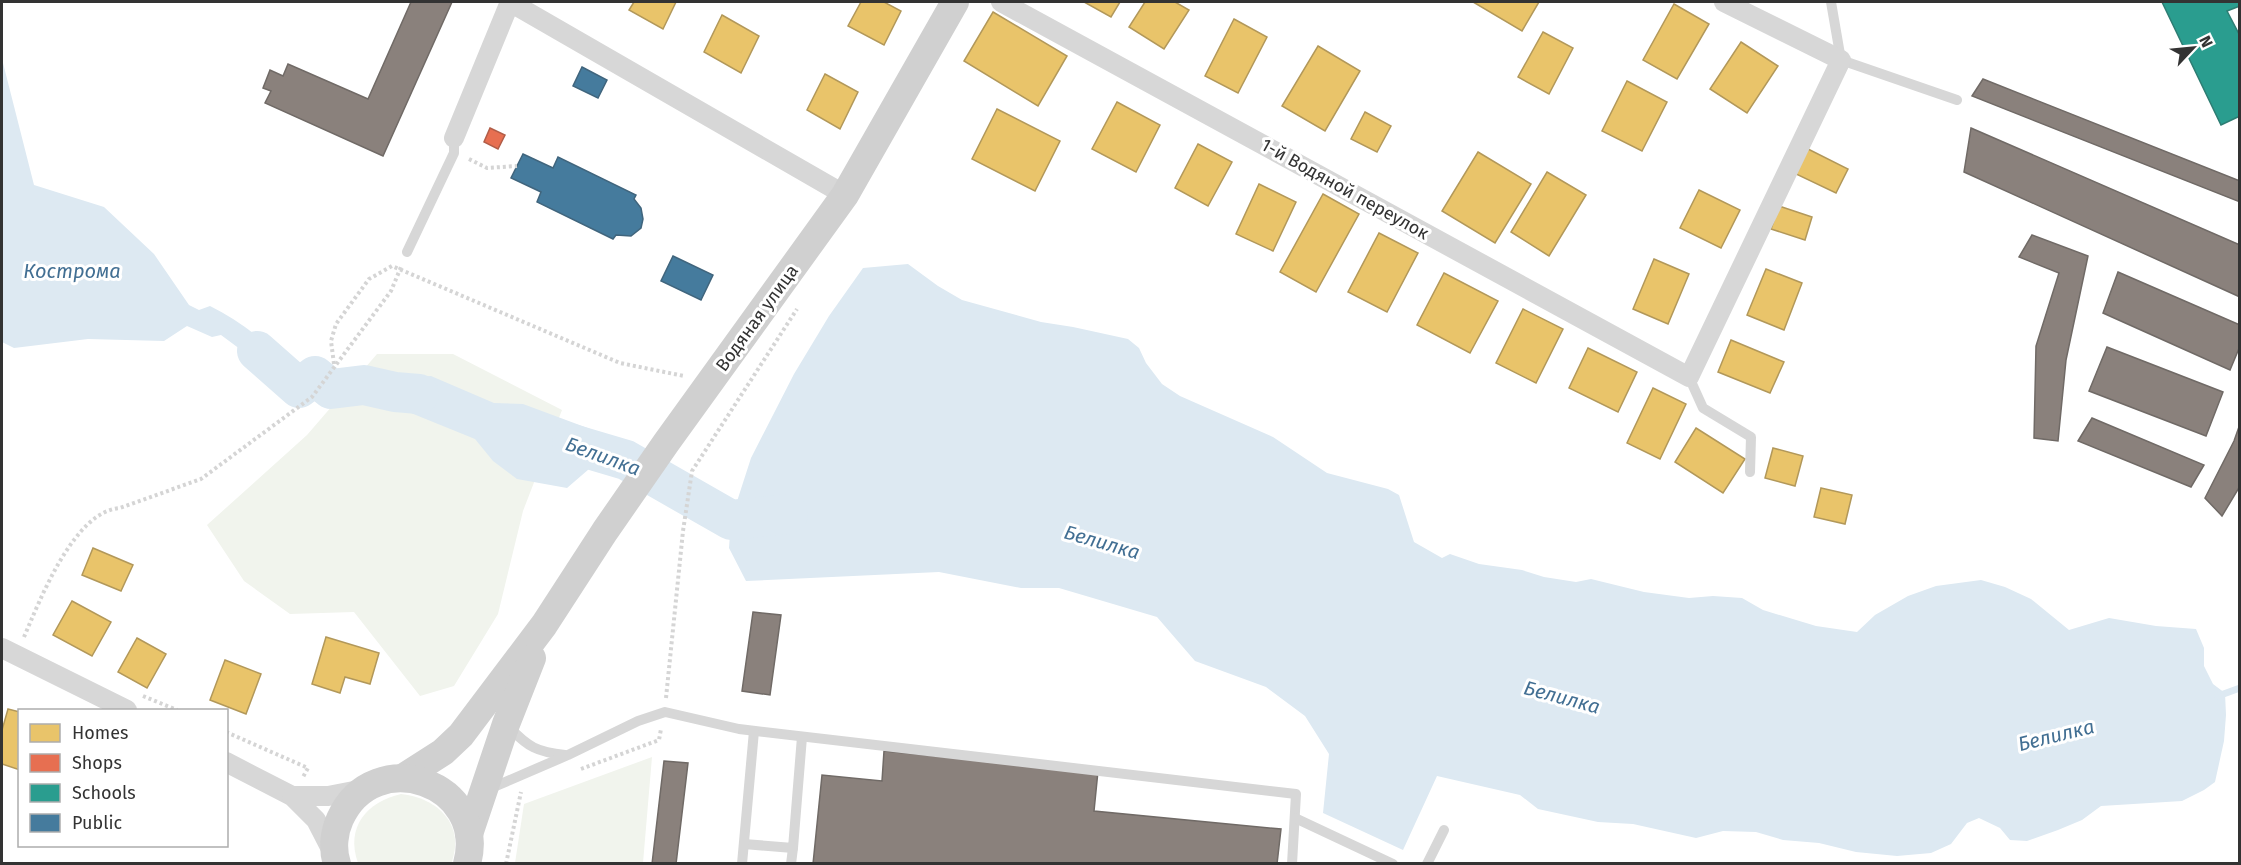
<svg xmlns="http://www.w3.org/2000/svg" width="2241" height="865" viewBox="0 0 2241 865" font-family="'Fira Sans',sans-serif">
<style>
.green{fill:#f1f4ed}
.water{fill:#dde9f2}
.homes{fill:#e9c46a;stroke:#b2985a;stroke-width:1.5}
.shops{fill:#e76f51;stroke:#b15d48;stroke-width:1.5}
.schools{fill:#2a9d8f;stroke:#2d7d73;stroke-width:1.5}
.public{fill:#457b9d;stroke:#40657d;stroke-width:1.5}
.industry{fill:#8a817c;stroke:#706a66;stroke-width:1.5}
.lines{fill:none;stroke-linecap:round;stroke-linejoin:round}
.stream{stroke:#dde9f2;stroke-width:7}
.river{stroke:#dde9f2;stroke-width:40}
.path{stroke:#d5d5d5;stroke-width:4;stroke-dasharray:3 3;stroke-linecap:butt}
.lane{stroke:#d7d7d7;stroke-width:10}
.street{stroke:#d7d7d7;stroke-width:20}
.secondary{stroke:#d0d0d0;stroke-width:28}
.labels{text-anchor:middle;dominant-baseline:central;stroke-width:6;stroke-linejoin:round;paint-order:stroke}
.street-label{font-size:18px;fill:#333;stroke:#fff}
.water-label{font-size:20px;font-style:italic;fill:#426f93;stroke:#fff}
</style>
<rect width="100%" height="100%" fill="#fff"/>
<!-- green -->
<g class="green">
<polygon points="377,354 453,354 562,410 523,511 498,614 454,686 420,696 354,612 290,614 244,581 207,525 307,435"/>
<polygon points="652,757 643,863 515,863 524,804"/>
<path d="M401,794C438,798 466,825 451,864L358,863C345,827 367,802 401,794Z"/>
</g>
<!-- water -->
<g class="water">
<path d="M2,59L34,185L104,207L154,254L189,305L199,310L210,306C233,318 257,333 275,353C285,363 292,377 299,388H281L259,369L248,355L221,335L212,337L187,326L164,341L88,339L14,348L2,342Z"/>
<polygon points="908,264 938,286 962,300 1041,322 1073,327 1128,339 1139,348 1146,363 1162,384 1180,396 1273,437 1327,473 1388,489 1399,495 1414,542 1442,558 1450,554 1479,564 1522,570 1544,577 1576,582 1591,579 1644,592 1689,598 1713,596 1742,598 1763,610 1816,626 1857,632 1875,615 1908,596 1936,586 1981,580 2005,587 2031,599 2069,630 2109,618 2156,626 2196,629 2204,648 2204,666 2213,684 2225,693 2226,715 2224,741 2215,782 2204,790 2182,801 2101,806 2082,820 2058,830 2027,841 2010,840 2000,828 1979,818 1967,823 1951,844 1931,853 1897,856 1856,852 1819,843 1783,840 1756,832 1723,831 1696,838 1633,824 1598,822 1538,809 1520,795 1437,776 1403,850 1323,813 1329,754 1305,716 1266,687 1195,661 1157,617 1059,588 1021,588 939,572 746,581 729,548 731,520 751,458 794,374 829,316 863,268"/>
<polygon points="431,376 494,403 523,404 601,433 628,453 626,460 596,463 567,488 517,479 493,461 475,439 401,409 364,385 411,377"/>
</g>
<!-- homes -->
<g class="homes">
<polygon points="634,2 676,2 663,29 629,10"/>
<polygon points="861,2 884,2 901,11 884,45 848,26"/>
<polygon points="1084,2 1120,2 1111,17"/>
<polygon points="1145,2 1175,2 1189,10 1164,49 1129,27"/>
<polygon points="1473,2 1539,2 1522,31"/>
<polygon points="1674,4 1709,24 1677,79 1643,60"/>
<polygon points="993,12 1067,56 1038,106 964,61"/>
<polygon points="722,15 759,36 741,73 704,52"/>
<polygon points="1234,19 1267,37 1238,93 1205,76"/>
<polygon points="1543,32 1573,48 1549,94 1518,77"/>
<polygon points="1741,42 1778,66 1747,113 1710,89"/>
<polygon points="1318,46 1360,71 1325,131 1282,106"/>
<polygon points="825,74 858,92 840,129 807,110"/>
<polygon points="1627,81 1667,102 1642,151 1602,131"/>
<polygon points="1117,102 1160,125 1136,172 1092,149"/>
<polygon points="997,109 1060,141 1035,191 972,159"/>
<polygon points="1365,112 1391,126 1377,152 1351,139"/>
<polygon points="1198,144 1232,162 1208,206 1175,188"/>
<polygon points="1808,149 1848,169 1836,193 1796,174"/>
<polygon points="1478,152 1531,184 1495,243 1442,211"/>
<polygon points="1547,172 1586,195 1549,256 1511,232"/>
<polygon points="1259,184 1296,202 1273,251 1236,234"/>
<polygon points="1699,190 1740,210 1721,248 1680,228"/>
<polygon points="1323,194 1359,214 1316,292 1280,272"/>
<polygon points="1779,206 1812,217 1805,240 1771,229"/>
<polygon points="1379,233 1418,253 1387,312 1348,292"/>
<polygon points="1654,259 1689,274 1668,324 1633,309"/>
<polygon points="1766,269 1802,283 1784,330 1747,315"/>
<polygon points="1444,273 1498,301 1470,353 1417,325"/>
<polygon points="1523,309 1563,329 1536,383 1496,363"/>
<polygon points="1731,340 1784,362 1770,393 1718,372"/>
<polygon points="1588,348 1637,372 1618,412 1569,388"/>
<polygon points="1653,388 1686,404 1660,459 1627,443"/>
<polygon points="1696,428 1745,459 1723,493 1675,462"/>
<polygon points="1773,448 1803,456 1795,486 1765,478"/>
<polygon points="1821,488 1852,495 1845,524 1814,517"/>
<polygon points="93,548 133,565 121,591 82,575"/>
<polygon points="72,601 111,622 92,656 53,635"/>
<polygon points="326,637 379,653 370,684 345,677 340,693 312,684"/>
<polygon points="137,638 166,654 147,688 118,672"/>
<polygon points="225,660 261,674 246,714 210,700"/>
<polygon points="8,709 20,712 20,770 2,764 2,730"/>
</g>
<!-- shops -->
<polygon class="shops" points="490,128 505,135 498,149 484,142"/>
<!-- schools -->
<polygon class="schools" points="2162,2 2240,2 2240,6 2227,11 2240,36 2240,116 2221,125"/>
<!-- public -->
<g class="public">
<polygon points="582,67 607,80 598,98 573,86"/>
<polygon points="523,154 553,168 558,157 636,195 634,199 641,208 643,219 641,228 631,236 616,235 613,239 537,202 541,192 511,178"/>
<polygon points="673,256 713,275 701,300 661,281"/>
</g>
<!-- industry -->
<g class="industry">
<polygon points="411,2 452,2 383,156 265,103 271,91 263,88 270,70 283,76 288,64 368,99"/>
<polygon points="1983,79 2240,181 2240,202 1972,96"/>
<polygon points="1971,128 2240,245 2240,297 1964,172"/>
<polygon points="2032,235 2088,256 2066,360 2058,441 2034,438 2036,346 2059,273 2019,257"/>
<polygon points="2118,272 2240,325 2240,346 2230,370 2103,313"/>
<polygon points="2107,347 2223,392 2206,436 2089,391"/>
<polygon points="2092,418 2204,465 2191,487 2078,441"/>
<polygon points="2240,424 2240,486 2222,516 2205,498 2234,441"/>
<polygon points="753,612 781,615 770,695 742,691"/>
<polygon points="884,751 1098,771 1094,811 1281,829 1277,864 813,864 822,775 882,781"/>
<polygon points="664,761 688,763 676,864 652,864"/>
</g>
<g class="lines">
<!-- stream -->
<polyline class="stream" points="2218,696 2240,688"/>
<!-- river -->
<g class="river">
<polyline points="257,351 299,388 315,376 331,389 364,385 395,392 419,394"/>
<polyline points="572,444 626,460 731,520 788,514"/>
</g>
<!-- path -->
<g class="path">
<polyline points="469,159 487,168 517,166"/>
<polyline points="334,364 331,341 336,324 369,279 392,266 620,363 684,376"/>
<path d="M24,637C40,600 74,511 120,508L201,479L312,397L391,291L401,267"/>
<polyline points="143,696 177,710"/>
<polyline points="666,698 683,531 692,471 797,309"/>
<polyline points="226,732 308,768 303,777"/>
<polyline points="581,769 659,740 661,729"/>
<polyline points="506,864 521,792"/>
</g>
<!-- lane -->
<g class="lane">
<polyline points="1831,2 1841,60 1957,100"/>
<polyline points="407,252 454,153 454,138"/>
<polyline points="1689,377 1703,408 1751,437 1750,472"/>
<path d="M509,727C528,747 537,752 565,755"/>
<polyline points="489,789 568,755 638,721 665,712 739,729 1296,794 1292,864"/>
<polyline points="1295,818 1393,864"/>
<polyline points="744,844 793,848 802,737"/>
<polyline points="742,864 754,731"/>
<polyline points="791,864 793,848"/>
<polyline points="1427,864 1444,830"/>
</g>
<!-- street -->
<g class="street">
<polyline points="510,2 845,195"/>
<polyline points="1001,2 1689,377 1841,60 1724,2"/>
<polyline points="454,138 510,2"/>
<polyline points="2,648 127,710"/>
<polyline points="226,762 292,796 316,820 334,855"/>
<polyline points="292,796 328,796 364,789"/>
</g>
<!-- secondary -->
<g class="secondary">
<polyline points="404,777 443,752 461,735 544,625 605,531 666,443 845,195 955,2"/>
<polyline points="469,834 506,724 532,658"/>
<path d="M337,864C332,849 334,832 340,819C374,743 489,783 467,864"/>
</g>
</g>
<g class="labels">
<!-- street labels -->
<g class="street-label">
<text transform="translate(1345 189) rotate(29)">1-й Водяной переулок</text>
<text transform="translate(757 318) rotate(-54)">Водяная улица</text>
</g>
<!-- water labels -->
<g class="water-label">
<text x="72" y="271">Кострома</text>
<text transform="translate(603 456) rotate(20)">Белилка</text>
<text transform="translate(1102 542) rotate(16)">Белилка</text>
<text transform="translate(1562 697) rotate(15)">Белилка</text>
<text transform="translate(2056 735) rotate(-14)">Белилка</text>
</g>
</g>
<!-- border -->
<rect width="2241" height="865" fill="none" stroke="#333333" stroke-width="6"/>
<!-- legend -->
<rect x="18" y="709" width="210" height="138" fill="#ffffff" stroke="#adadad" stroke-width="1.5"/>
<rect x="30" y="724" width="30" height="18" fill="#e9c46a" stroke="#adadad" stroke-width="1.5"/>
<text x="72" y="739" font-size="18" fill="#333333">Homes</text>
<rect x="30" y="754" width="30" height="18" fill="#e76f51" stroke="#adadad" stroke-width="1.5"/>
<text x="72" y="769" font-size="18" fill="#333333">Shops</text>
<rect x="30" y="784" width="30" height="18" fill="#2a9d8f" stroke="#adadad" stroke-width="1.5"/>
<text x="72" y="799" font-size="18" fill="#333333">Schools</text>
<rect x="30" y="814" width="30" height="18" fill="#457b9d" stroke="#adadad" stroke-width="1.5"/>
<text x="72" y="829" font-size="18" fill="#333333">Public</text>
<!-- north arrow -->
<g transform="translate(2193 48) rotate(64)" stroke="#ffffff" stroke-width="4.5" paint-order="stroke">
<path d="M0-4.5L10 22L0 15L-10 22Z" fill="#333333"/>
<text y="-9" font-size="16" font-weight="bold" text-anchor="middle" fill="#333333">N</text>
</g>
</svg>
